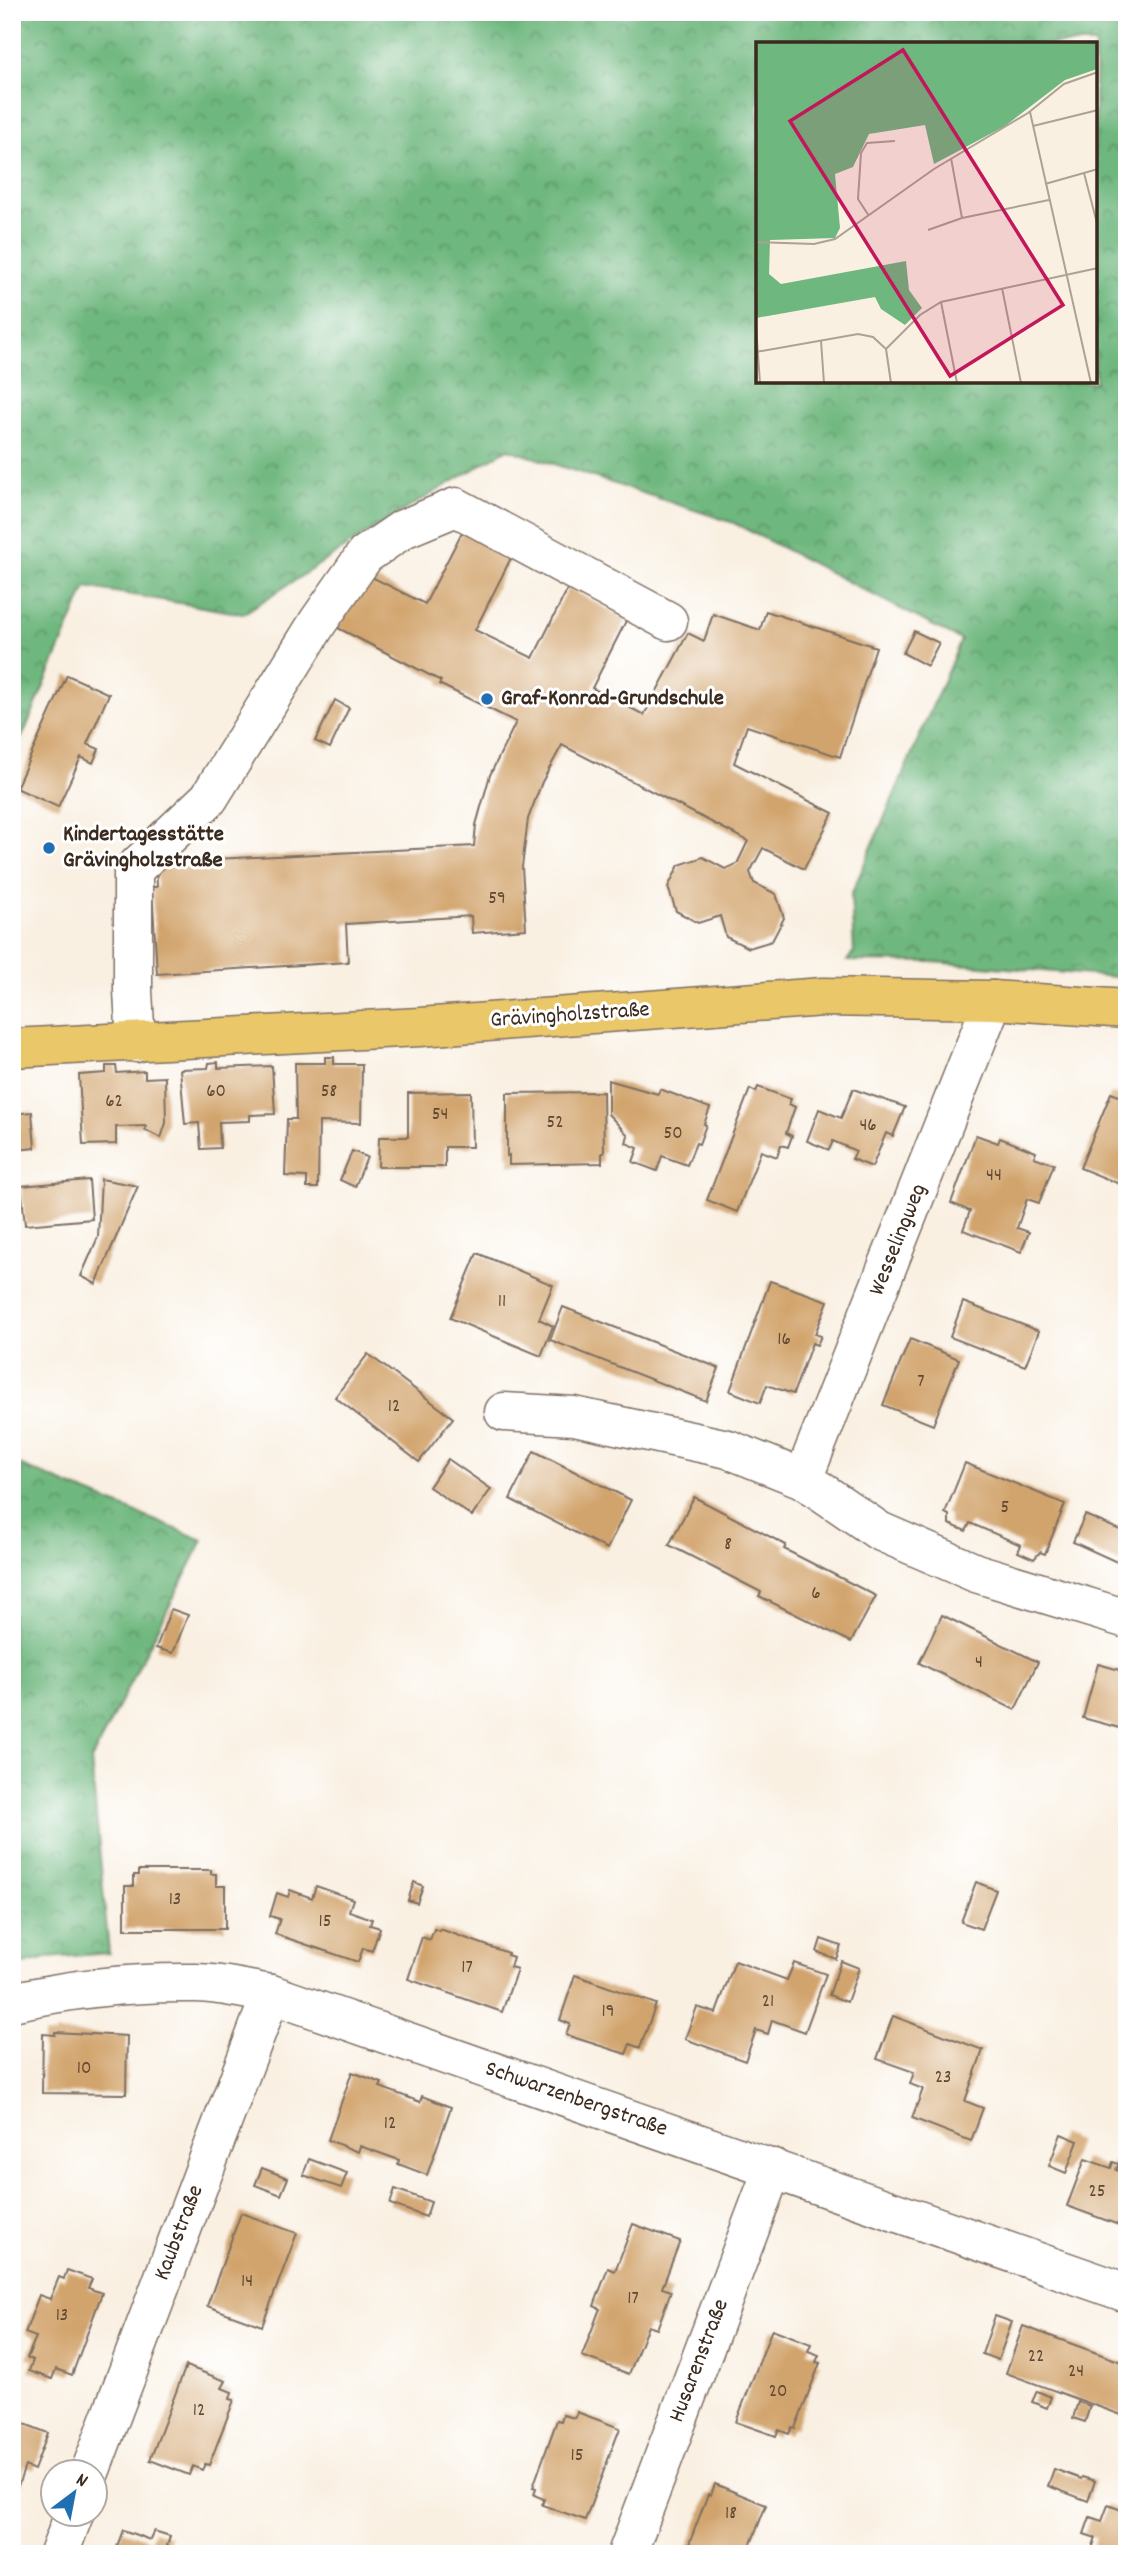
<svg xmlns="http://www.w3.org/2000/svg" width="1139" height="2566" viewBox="0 0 1139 2566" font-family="Dekko,sans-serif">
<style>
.forest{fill:url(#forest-crowns);stroke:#54704e;stroke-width:2;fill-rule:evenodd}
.building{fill:#d2a46d}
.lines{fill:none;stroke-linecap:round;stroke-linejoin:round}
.minor-casing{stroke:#7e6f63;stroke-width:41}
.major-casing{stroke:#7e6f63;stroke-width:41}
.minor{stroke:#fff;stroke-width:38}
.major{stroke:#eac769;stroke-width:38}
.poi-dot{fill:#1f6fb2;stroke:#fff;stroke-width:2.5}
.labels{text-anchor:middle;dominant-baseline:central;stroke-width:6;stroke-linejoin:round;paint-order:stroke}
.number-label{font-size:19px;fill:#614832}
.poi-label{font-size:23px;font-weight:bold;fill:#3b2a1e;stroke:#fff;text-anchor:start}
.street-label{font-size:23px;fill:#3b2a1e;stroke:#fff}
.inset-road{fill:none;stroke:#ada194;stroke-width:2}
.view{fill:#c2185b;fill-opacity:0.15;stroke:#c2185b;stroke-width:3.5}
.inset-edge{fill:none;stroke:#3b2a1e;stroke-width:3.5}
</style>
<defs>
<pattern id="forest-crowns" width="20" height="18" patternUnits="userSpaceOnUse" patternTransform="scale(1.75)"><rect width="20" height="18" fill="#6eb77e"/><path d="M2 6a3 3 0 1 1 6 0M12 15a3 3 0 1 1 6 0" fill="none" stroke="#5c9567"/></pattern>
</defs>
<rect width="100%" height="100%" fill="#fff"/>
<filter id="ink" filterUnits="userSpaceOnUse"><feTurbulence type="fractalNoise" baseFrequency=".0143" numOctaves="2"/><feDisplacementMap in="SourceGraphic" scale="14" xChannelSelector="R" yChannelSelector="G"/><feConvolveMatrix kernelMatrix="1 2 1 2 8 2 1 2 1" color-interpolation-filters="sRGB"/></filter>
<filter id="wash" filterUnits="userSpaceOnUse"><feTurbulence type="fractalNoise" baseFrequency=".00686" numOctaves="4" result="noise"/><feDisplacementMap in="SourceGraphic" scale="28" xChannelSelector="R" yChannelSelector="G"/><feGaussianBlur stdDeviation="1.57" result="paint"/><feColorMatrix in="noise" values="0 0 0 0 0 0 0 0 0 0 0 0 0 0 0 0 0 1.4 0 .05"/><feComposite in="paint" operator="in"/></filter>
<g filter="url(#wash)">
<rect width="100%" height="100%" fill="#f9f0e2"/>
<!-- forest -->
<g class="forest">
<path d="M12,12H1127V978L932,962L847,961L854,951L851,895L961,640L734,523L508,449L389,519L243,614L86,587L23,735L12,753ZM758,44H1095V382H758Z"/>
<polygon points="12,1462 203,1540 91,1760 109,1953 47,1958 12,1967"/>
</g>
<g id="blocks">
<!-- building -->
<g class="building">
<polygon points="462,532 511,558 475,630 533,658 568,588 627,619 592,688 644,715 688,633 704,641 713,614 760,630 766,611 876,647 840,757 747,726 734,763 833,813 804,869 763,848 750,872 754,883 776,894 784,918 772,941 749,948 726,937 720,916 698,923 676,911 668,887 679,865 703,857 725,869 737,864 748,841 562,745 542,782 528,819 522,867 526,929 472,933 471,916 346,924 348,962 157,974 152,887 157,887 156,862 474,846 476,825 490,775 516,722 439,684 441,681 338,628 366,574 425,604"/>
<polygon points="914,631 939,643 927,666 903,653"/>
<polygon points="67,675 109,694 87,744 99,749 93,763 81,757 58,807 16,788"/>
<polygon points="335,700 349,708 330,748 315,741"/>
<polygon points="325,1057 334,1057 334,1064 362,1064 361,1123 319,1122 318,1188 307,1188 307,1177 285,1176 287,1119 296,1119 295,1063 325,1063"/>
<polygon points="218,1062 218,1068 272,1066 275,1114 250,1115 250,1121 219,1122 220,1148 201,1149 199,1123 185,1124 180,1069 208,1068 209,1063"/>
<polygon points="106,1066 116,1066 117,1073 145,1071 145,1078 165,1077 166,1123 161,1138 145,1130 146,1126 116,1127 116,1144 83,1145 79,1075 106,1073"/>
<polygon points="608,1080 658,1094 660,1089 710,1108 704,1124 706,1125 699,1144 696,1143 687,1165 662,1156 657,1171 633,1162 638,1148 626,1143 628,1135 608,1114"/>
<polygon points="758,1087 791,1099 789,1104 795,1107 786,1133 792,1136 788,1147 781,1145 777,1157 761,1151 737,1212 707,1200 750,1089 756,1092"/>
<polygon points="853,1089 905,1107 893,1136 886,1133 872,1167 852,1159 856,1151 833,1141 829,1150 807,1141 819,1109 841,1118"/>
<polygon points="471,1092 472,1147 445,1147 445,1167 378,1167 379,1137 408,1137 408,1093"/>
<polygon points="603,1092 604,1153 602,1153 602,1163 509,1165 509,1155 507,1156 507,1093"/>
<polygon points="1111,1093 1127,1099 1127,1187 1080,1168"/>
<polygon points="32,1112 35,1148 16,1150 17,1171 12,1172 12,1114"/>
<polygon points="976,1135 998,1143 1000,1138 1036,1152 1034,1157 1054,1164 1039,1203 1027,1199 1017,1228 1029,1232 1021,1252 963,1230 970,1211 951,1203"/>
<polygon points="352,1151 367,1157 355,1187 340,1180"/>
<polygon points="101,1179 138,1186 96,1284 81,1276 98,1237"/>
<polygon points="89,1180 92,1219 25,1225 21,1186"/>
<polygon points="477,1253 553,1285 539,1319 553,1326 541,1356 450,1318"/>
<polygon points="770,1281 828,1301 815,1334 821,1336 817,1345 812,1343 793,1394 767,1385 760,1403 730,1391"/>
<polygon points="963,1302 1039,1331 1025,1366 950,1337"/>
<polygon points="563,1307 719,1368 706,1401 550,1340"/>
<polygon points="910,1339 959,1359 933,1425 883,1405"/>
<polygon points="368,1354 453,1418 419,1462 335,1397"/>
<polygon points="534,1451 631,1500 607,1549 510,1499"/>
<polygon points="448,1459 491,1489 472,1516 429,1487"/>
<polygon points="965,1463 1065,1504 1045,1554 1040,1552 1034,1559 1018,1552 1021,1545 970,1523 966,1531 949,1524 949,1515 945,1513"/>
<polygon points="694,1497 786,1545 784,1549 876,1596 851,1642 759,1596 761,1592 669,1545"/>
<polygon points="1085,1515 1127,1533 1127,1545 1119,1563 1073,1542"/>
<polygon points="171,1609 188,1615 173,1653 156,1648"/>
<polygon points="942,1615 1038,1662 1015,1710 919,1663"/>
<polygon points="1098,1664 1127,1672 1127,1730 1083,1718"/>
<polygon points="139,1870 211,1870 211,1874 216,1874 216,1886 225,1886 225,1929 125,1929 125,1886 134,1886 134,1875 139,1875"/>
<polygon points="414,1882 423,1886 417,1903 408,1900"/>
<polygon points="976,1882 996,1890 981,1929 961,1922"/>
<polygon points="316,1886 353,1899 349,1911 372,1919 370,1925 380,1928 372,1951 363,1948 358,1962 275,1934 280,1919 270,1916 277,1893 288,1897 290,1890 312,1898"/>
<polygon points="434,1929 439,1931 440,1929 508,1953 507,1955 513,1957 510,1967 517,1969 502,2012 408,1979 422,1937 430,1940"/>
<polygon points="821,1939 841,1946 836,1959 817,1952"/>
<polygon points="735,1961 787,1980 794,1963 826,1974 805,2032 772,2020 768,2034 756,2030 745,2061 685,2039 697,2007 716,2013"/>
<polygon points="841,1961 859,1968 847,2002 829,1995"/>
<polygon points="575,1975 656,2004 640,2048 630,2044 626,2054 566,2035 570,2024 560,2020"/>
<polygon points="893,2016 983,2050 965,2101 983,2108 971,2141 912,2118 923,2089 910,2084 914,2072 877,2059"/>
<polygon points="55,2032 127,2036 126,2094 42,2093 43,2034 55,2035"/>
<polygon points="352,2072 382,2083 380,2087 420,2102 422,2096 451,2107 427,2175 398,2164 399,2160 360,2146 358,2152 328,2140"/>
<polygon points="1061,2134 1078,2141 1066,2173 1049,2166"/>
<polygon points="309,2159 347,2173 341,2188 303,2175"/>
<polygon points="1085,2159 1111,2168 1113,2162 1119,2164 1116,2170 1127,2174 1127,2228 1067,2206"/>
<polygon points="262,2168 288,2178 281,2195 255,2185"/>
<polygon points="395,2189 431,2202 426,2217 390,2204"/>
<polygon points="241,2213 297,2233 262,2326 207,2306"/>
<polygon points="633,2224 680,2241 662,2288 671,2291 657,2329 648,2326 629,2374 582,2356 599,2311 600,2309 594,2306 608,2268 615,2271"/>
<polygon points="67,2270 92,2279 88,2288 102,2293 72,2375 56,2369 52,2379 29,2371 33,2360 27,2358 36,2337 25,2333 39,2295 50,2299 59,2277 64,2279"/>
<polygon points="995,2316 1012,2322 998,2360 982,2354"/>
<polygon points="1023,2326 1127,2364 1127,2417 1006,2373"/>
<polygon points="772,2329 811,2344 808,2351 819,2355 816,2362 820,2363 795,2428 792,2427 789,2434 779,2430 776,2436 736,2422"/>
<polygon points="186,2366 226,2381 222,2388 232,2392 230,2399 234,2400 209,2465 205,2464 202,2470 193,2466 189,2475 150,2460"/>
<polygon points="1037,2391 1051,2397 1047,2408 1032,2402"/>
<polygon points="1078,2402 1090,2406 1085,2422 1073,2418"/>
<polygon points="577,2412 620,2428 585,2520 542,2505 544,2499 534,2495 536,2488 533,2487 557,2420 561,2421 563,2415 575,2418"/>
<polygon points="12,2419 48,2433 34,2470 25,2466 13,2500"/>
<polygon points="1054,2469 1081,2479 1082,2477 1095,2481 1088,2501 1048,2486"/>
<polygon points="715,2484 766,2505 747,2554 686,2552 708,2494 711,2495"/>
<polygon points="1108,2505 1127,2512 1127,2554 1090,2554 1096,2538 1084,2534 1090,2517 1102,2521"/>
<polygon points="123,2530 150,2540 154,2531 170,2536 167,2546 189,2554 110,2554 112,2548 116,2549"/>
</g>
</g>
</g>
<g filter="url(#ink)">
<use href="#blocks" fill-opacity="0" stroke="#7e6f63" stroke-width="2"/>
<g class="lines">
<defs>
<g id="minor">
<polyline points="993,1000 803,1479 879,1531 976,1573 1127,1619"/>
<polyline points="136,1043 133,991 133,870 209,798 318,622 365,555 403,529 456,507 668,621"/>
<polyline points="504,1412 574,1416 728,1449 803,1479"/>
<path d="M12,2002C73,1988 134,1982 196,1983C220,1983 246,1990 271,1994L1127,2293"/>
<polyline points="90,2472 271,1994"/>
<polyline points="59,2554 74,2514"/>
<polyline points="627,2554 773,2168"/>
</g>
<polyline id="major" points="12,1048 420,1027 823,997 993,1000 1127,1009"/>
</defs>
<!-- minor casing -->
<use href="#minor" class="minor-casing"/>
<!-- major casing -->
<use href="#major" class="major-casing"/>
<!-- minor -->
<use href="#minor" class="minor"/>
<!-- major -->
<use href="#major" class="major"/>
</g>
</g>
<!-- markers -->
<g class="poi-dot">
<circle cx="487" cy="699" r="7"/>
<circle cx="49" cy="848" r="7"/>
</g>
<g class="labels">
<!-- number labels -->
<g class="number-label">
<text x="497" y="899">59</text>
<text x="216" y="1092">60</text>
<text x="329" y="1092">58</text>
<text x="114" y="1102">62</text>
<text x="440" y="1115">54</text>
<text x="555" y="1123">52</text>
<text x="868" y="1126">46</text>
<text x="673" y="1134">50</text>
<text x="994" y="1176">44</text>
<text x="502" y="1302">11</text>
<text x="784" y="1340">16</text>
<text x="921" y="1382">7</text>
<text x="394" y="1407">12</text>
<text x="1005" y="1508">5</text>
<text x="728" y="1545">8</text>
<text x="816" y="1594">6</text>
<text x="979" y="1663">4</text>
<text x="175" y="1900">13</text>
<text x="325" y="1922">15</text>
<text x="467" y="1968">17</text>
<text x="768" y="2002">21</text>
<text x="608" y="2012">19</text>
<text x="84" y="2069">10</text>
<text x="943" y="2078">23</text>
<text x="390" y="2124">12</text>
<text x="1097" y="2192">25</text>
<text x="247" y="2282">14</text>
<text x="633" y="2299">17</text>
<text x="62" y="2316">13</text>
<text x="1036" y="2357">22</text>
<text x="1076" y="2372">24</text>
<text x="778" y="2392">20</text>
<text x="199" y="2411">12</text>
<text x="577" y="2456">15</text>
<text x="731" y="2514">18</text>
</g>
<!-- poi labels -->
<g class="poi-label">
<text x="501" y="699">Graf-Konrad-Grundschule</text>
<text x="63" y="835">Kindertagesstätte<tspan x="63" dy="26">Grävingholzstraße</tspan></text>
</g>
<!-- street labels -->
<g class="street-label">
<text transform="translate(570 1016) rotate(-4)">Grävingholzstraße</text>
<text transform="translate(899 1240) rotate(-68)">Wesselingweg</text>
<text transform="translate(576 2100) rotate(19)">Schwarzenbergstraße</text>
<text transform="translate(180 2233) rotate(-69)">Kaubstraße</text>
<text transform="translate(700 2361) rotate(-69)">Husarenstraße</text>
</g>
</g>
<!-- overview -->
<g transform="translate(756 42)">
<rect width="341" height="341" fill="#f9f0e2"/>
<path d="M0,0H341V27L309,38L249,84L178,122L169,83L113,92L97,125L79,132L84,186L79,196L14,198L13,232L25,242L150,219L153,248L166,266L149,283L125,267L119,255L0,276Z" fill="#6eb77e"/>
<path class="inset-road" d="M274,70L335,341M277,84L342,68M195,116L206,176L293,158M328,131L342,185M289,142L342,127M113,174L102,157L105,111L111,101L139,99M172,188L206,176M0,200L58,202L79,197L178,127L272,71L308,42L342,30M246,246L265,341M185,260L201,341M0,284L4,341M65,299L68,341M130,307L164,273L185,260L342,226M130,307L135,341M0,310L102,292L117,295L130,307"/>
<path class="view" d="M147,8L307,263L194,334L34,79Z"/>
<rect width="341" height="341" class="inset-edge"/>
</g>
<!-- margin -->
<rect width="1139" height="2566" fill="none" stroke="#fff" stroke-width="42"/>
<!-- north arrow -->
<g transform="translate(74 2493) rotate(32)"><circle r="33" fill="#ffffff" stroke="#b1aaa5" stroke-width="2"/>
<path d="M0-5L12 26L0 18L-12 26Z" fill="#1f6fb2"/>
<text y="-10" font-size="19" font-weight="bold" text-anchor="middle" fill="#3b2a1e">N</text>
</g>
</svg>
